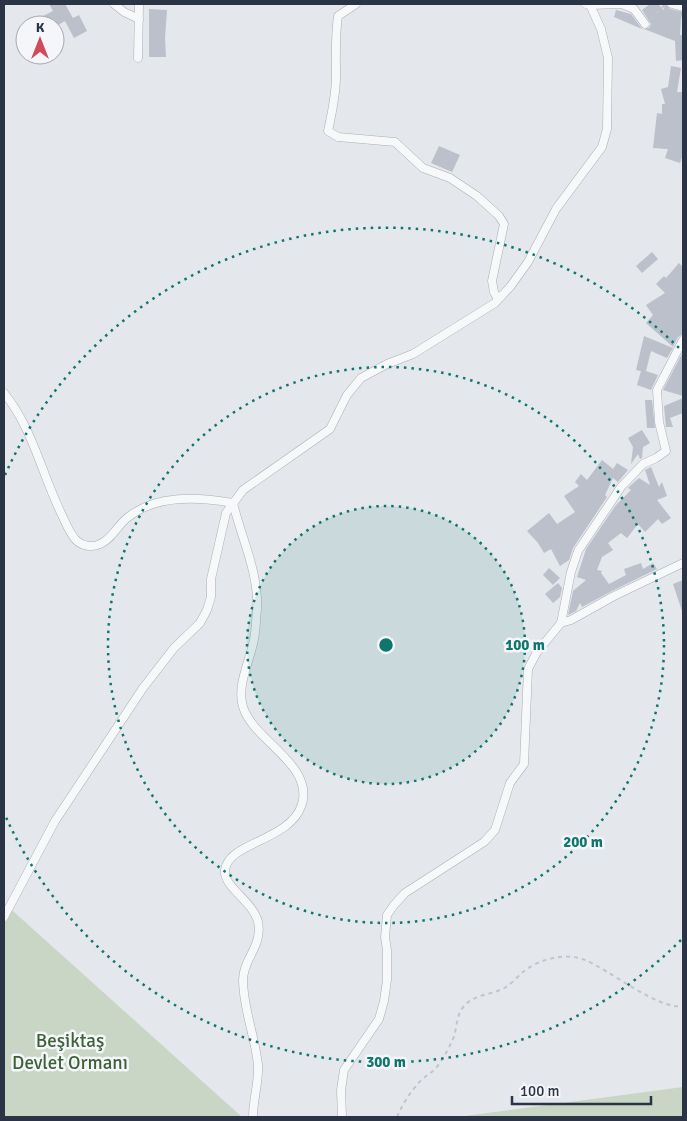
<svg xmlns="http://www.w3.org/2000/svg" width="687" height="1121" viewBox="0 0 687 1121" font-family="Signika,sans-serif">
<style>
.green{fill:#c9d6c5}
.building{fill:#bbc0ca}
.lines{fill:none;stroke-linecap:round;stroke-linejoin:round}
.minor-casing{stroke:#a9aeb7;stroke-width:9}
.path{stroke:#c2c5cb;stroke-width:2;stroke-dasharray:4 4;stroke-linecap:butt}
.minor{stroke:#f7f8fa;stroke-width:8}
.ring{fill:none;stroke:#0f766e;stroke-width:2.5;stroke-dasharray:2.5 5}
.labels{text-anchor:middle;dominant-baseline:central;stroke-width:5;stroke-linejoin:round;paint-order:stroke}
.park-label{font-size:19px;fill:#3f6138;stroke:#f4f6f9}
.centre{fill:#0f766e;stroke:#f4f6f9;stroke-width:2.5}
.ring-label{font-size:15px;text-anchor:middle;font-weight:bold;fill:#0f766e;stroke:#f4f6f9;stroke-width:5;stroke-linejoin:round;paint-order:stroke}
</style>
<rect width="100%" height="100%" fill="#e4e7ec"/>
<!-- green -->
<g class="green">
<polygon points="4,903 242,1117 4,1117"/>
<polygon points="683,1087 683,1117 457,1117"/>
</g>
<!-- building -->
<g class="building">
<polygon points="49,4 65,4 73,18 79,15 87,31 74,38 65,21 58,25 48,25 43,16 53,11"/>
<polygon points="650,4 658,4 663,10 666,4 670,9 683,12 681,19 680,35 683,35 683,60 676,61 675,41 644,29 649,28 651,24 642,10"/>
<polygon points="149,9 167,10 165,38 166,57 149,57"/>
<polygon points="616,10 631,14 642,29 614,17"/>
<polygon points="671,66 681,68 677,92 683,92 683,154 680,163 665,158 668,149 653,148 657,113 662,114 662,104 665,104 661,89 668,87"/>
<polygon points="439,146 460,155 452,172 431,163"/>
<polygon points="652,252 658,259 642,273 636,266"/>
<polygon points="679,263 683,267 683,334 678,337 673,347 646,323 653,315 646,305 665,293 656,284 664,276 666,278"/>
<polygon points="644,336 673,348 667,358 651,351 646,371 658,375 651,390 637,385 641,371 636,370"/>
<polygon points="683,352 683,396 663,390"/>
<polygon points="683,398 683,413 670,418 673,427 666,427 664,406"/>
<polygon points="645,400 652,400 655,428 647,428"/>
<polygon points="642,430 650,443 643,447 642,458 640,459 638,454 631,464 633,447 628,438"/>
<polygon points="602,460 613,469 617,463 628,470 618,482 613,478 605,495 607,497 573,548 569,560 560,566 551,549 544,553 538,543 527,531 549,513 557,524 575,512 564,496 579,486 575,482 581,474 587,480"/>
<polygon points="651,467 659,487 662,482 667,496 657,500 671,518 662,524 658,519 645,532 638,524 627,538 621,533 608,543 613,550 602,557 597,570 602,571 601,573 609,584 626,575 624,569 641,563 643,569 653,563 657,569 612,591 582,607 580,603 576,611 568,615 573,591 586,580 577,577 586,549 616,505 631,490 628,488 631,485 639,478 650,485 645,470"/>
<polygon points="549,568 560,578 553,585 543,575"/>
<polygon points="683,580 683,611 682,611 673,584"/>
<polygon points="558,583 562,588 560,597 553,603 545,594"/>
</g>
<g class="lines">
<defs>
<g id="minor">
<polyline points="114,4 124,12 139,19"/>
<path d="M356,4L338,16C335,36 336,55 336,76C336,94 332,113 328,131L338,137L395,142L423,168L450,178L477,196L499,216L504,224L492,281L494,292L498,299"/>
<polyline points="672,4 683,7"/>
<polyline points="590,5 622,4 634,9 645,24"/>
<polyline points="138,58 139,4"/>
<path d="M4,393C32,427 42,474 61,513C65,521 69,533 76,540C82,546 92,548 100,544C112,539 117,526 127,518C156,494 198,497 233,503C241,537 259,573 257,609C256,619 256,629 254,639C250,662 234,689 245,712C259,743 313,766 302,804C291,841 228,842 225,870C223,887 253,901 258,922C263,946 243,959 243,980C243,1008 255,1036 258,1065C259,1083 253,1099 253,1117"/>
<polyline points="561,623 571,620 614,596 683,563"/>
<polyline points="4,917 55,821 143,688 174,648 200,623 207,610 211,597 211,579 226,513 243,490 330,429 347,395 361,378 387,364 413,354 495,303 510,287 528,262 556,209 602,147 607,129 608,58 601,29 590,5 586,4"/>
<polyline points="342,1117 341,1090 344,1070 379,1019 384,1001 387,980 387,950 385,937 387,915 394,905 405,893 484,842 495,830 510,783 524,764 528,669 537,652 561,623 571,572 578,551 621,487 643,464 656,458 666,451 659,422 657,390 683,340"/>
</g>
</defs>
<!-- minor casing -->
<use href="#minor" class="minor-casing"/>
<!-- path -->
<g class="path">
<polyline points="650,19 665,5"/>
<path d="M397,1117C402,1106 408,1095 417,1085C421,1079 428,1075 434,1070C441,1063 448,1050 452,1041C458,1029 455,1015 465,1005C475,994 493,995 506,987C512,983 518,976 523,972C539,959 565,952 585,960C608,969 660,1011 683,1006"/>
</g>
<!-- minor -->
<use href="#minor" class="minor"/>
</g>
<!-- distance rings -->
<circle cx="386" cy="645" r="139" fill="#0f766e" fill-opacity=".12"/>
<g class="ring">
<circle cx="386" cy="645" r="139"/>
<circle cx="386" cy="645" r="278"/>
<path d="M681 940A417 417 0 0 1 5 815M5 475A417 417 0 0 1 681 350"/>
</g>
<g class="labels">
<!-- park labels -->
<g class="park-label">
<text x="70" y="1041">Beşiktaş<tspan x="70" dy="22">Devlet Ormanı</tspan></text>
</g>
</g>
<circle cx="386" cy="645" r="8" class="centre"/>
<g class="ring-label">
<text x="525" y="650">100 m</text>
<text x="583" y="847">200 m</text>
<text x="386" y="1067">300 m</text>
</g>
<!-- border -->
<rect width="687" height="1121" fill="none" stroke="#2b3445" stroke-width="10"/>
<!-- north arrow -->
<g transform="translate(40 40)"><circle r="24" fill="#f4f6f9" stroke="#a4a8b1"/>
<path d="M0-4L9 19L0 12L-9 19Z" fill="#d1495b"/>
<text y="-8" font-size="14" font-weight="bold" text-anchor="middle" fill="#2b3445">K</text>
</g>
<!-- scale -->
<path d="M512 1096v8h139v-8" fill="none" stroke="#2b3445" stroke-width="2.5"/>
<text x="520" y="1096" font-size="15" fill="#2b3445" stroke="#f4f6f9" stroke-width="4" paint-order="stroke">100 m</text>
</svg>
